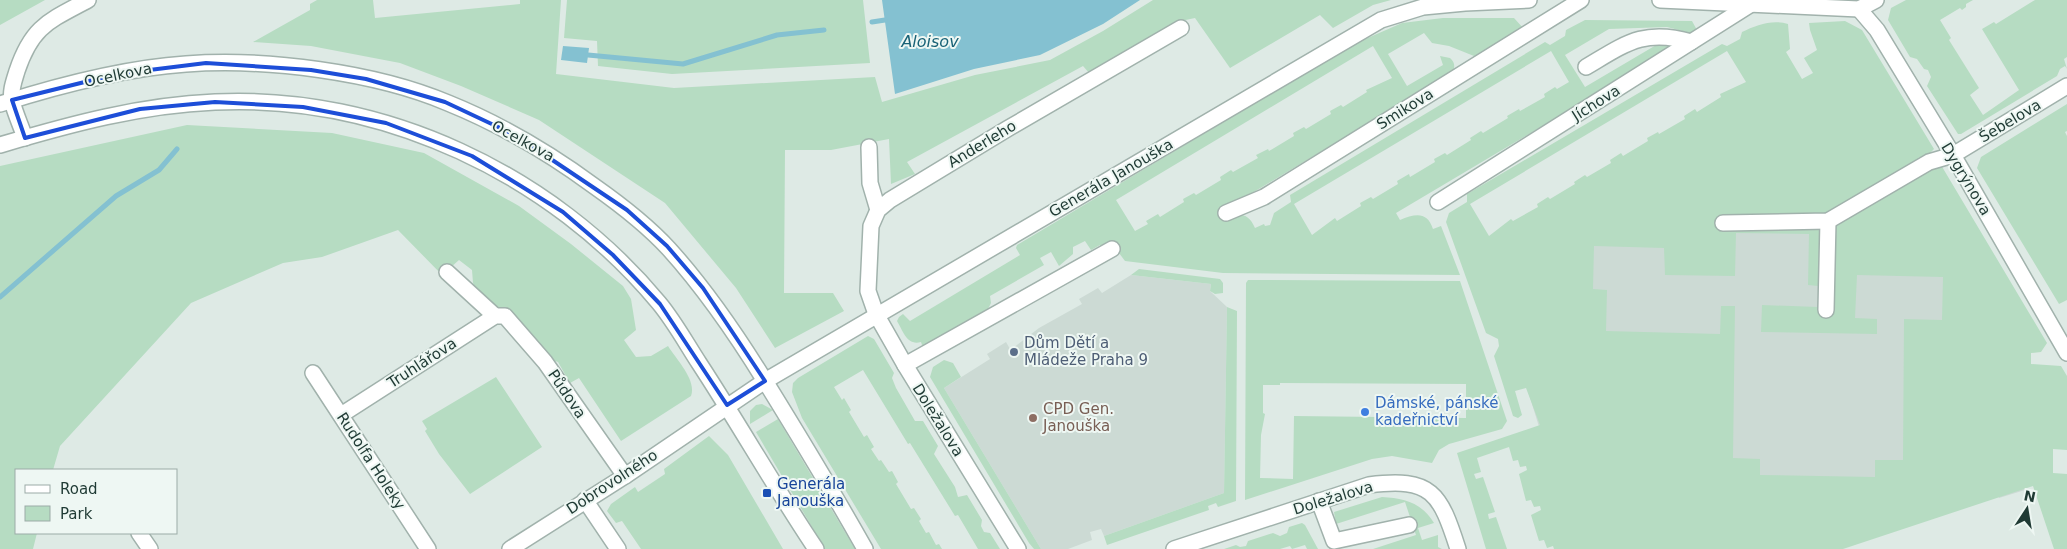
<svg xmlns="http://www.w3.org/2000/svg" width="2067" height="549" viewBox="0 0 2067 549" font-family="'DejaVu Sans',sans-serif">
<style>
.built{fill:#ccdad4}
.green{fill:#b6dcc2;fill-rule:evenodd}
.water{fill:#84c1d1}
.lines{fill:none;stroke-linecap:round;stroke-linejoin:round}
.stream{stroke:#84c1d1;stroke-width:5}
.minor-casing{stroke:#a1b2ac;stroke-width:18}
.minor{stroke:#fff;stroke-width:15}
.marked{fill:none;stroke:#1d4ed8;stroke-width:4;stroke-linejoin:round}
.service-dot{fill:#5c6f8a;stroke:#eef7f3;stroke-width:2}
.shop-dot{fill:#3f7fe0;stroke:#eef7f3;stroke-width:2}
.education-dot{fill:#8d6e63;stroke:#eef7f3;stroke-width:2}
.transit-dot{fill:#1a4fb4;stroke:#eef7f3;stroke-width:2}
.labels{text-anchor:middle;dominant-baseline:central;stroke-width:4;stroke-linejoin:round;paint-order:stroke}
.street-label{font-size:15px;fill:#1f3a34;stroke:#eef7f3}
.service-label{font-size:15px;fill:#4e5e75;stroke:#eef7f3;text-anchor:start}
.shop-label{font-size:15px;fill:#366cbe;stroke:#eef7f3;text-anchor:start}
.education-label{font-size:15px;fill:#785e54;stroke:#eef7f3;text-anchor:start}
.transit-label{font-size:15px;fill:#164399;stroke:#eef7f3;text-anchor:start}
.water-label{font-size:16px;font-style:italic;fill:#196276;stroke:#eef7f3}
</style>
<rect width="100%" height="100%" fill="#deeae5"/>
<!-- built -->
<g class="built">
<polygon points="1918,158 1927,171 2030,364 2025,490 1999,498 1994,482 1577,549 1527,388 1498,337 1476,276"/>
<polygon points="1131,275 1211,284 1210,291 1227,307 1224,493 1104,536 1101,529 1090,532 1092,540 1068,549 1041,549 944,388 990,359 987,354 1006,342 1010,349 1013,348 1039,328 1082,304 1079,299 1098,288 1102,293"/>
</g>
<!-- green -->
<g class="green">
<polygon points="0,0 45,0 0,25"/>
<polygon points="317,0 373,0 375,18 520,4 520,0 561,0 556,74 674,88 875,77 882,102 975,75 1050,60 1103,31 1153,0 1391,0 1373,5 1333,28 1320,15 1230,68 1195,18 1176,22 1090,74 1083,66 907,162 915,174 891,184 889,139 831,150 785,150 784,293 833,293 844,311 775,348 736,288 665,203 539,120 461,86 400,63 311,46 253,42 310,10 310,4"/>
<polygon points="567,0 863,0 870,63 672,74 598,66 597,41 564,38"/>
<polygon points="1906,0 1973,0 1966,4 1966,7 1962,10 1960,8 1940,20 1951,38 1949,40 1979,88 1970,95 1983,115 2019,90 1982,29 1994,22 1996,24 2035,0 2067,0 2067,57 2064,59 2067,69 2065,66 2060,69 2057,76 1961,134 1958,134 1927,86 1931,77 1928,70 1924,69 1917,59 1910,57 1888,20 1891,8"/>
<path d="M1443,18H1514L1524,29L1484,55L1474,56L1449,46L1432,43L1424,33L1388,54L1407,86L1443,65L1440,56L1450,58C1455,62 1455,67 1453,72L1219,213L1222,219C1237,213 1248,211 1255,228L1264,224L1265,226L1270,225L1274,213L1291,202L1290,195L1545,42L1550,45L1565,36L1566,30L1585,20L1692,21L1698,32L1694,34L1667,27L1609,29L1565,55L1585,87L1663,41L1670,47L1667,52L1396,213L1400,220C1415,214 1427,211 1433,229L1441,226L1460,275L1223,273L1125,261L1119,253L1108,258L1100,245L1091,250L1085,241L1073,247V254L1059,266L1051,252L1040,258L1044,265L990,296L991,303L988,309L923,348L921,342C907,346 903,331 897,321L899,317L903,314L910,321L1020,255L1016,248L1017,245L1354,44L1402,23ZM1373,46L1392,78L1366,90L1367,92L1343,107L1341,105L1330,111L1331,114L1306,129L1304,127L1293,133L1294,136L1269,151L1268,149L1256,155L1258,158L1233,172L1231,170L1220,177L1221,180L1196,195L1194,193L1183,199L1184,202L1160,217L1158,214L1146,221L1148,224L1135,231L1116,200ZM1551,51L1569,82L1557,89L1555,87L1544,94L1545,97L1520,111L1519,109L1507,116L1508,118L1483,133L1481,131L1470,138L1471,140L1447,155L1445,153L1434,159L1435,162L1410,177L1409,174L1397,181L1398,184L1373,199L1371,197L1360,203L1361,206L1337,221L1335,218L1312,235L1294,204Z"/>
<path d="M1845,21L1862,30L1934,149L1928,155L1918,158L1927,171L1941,165L2047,343L2041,352L2031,353V364L2061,366L2067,376V450L2053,449V473L2067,474V549H2054L2033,486L1843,549H1554L1553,546L1547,548L1544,540L1539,541L1531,515L1541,510L1540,506L1534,507L1531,500L1526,501L1519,474L1527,470L1526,466L1520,467L1518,460L1513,461L1509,447L1477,458L1481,472L1474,474L1476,479L1483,477L1495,512L1488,514L1489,519L1496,517L1507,549H1486L1457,453L1540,425L1526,388L1515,391L1522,415L1518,418L1513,416L1494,356L1499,346L1498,339L1486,333L1446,222L1449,213L1467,202V194L1722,44L1727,46L1740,39L1742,32C1756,25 1773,19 1788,24L1790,49L1786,52L1802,79L1813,73L1804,58L1817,50L1810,30L1809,23ZM1727,51L1746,82L1720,94L1721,97L1697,112L1695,109L1684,116L1685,119L1659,134L1658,132L1647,138L1648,141L1623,156L1621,153L1610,160L1611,163L1587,177L1585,175L1574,182L1575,184L1550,199L1548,197L1537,204L1538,207L1513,221L1511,219L1489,236L1470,204ZM1736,233L1809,234L1808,285L1818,286V307L1762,305L1761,332L1877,334V319L1855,318L1857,275L1943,277L1942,320L1904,319L1903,460H1875V477L1760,475V459L1733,458L1735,306H1721L1720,334L1606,331L1607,290L1593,289L1594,246L1664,248L1665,275L1735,276Z"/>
<polygon points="2067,104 2067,131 2065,132 2067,136 2067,300 2059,304 1977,168 1981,157"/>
<path d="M187,125L332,133L424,153L519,206L571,244L623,286L631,299L636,330L624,340L636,357L651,356L668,346C676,359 697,380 691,396L621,441L579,378L570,383L558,362L546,358L500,311L478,293L473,283L472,270L459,260L450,268L445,278L398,230L322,257L283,263L191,303L60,446L53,470H16V533H37L33,549H0V166Z"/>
<polygon points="1139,269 1220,279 1223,283 1223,293 1215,294 1210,291 1211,284 1131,275"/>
<path d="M1248,280L1460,281L1507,421L1502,429L1449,444L1439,450L1432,463L1392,456L1372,459L1245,500L1246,283ZM1280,383L1466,384V418L1294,416L1293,479L1260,478L1261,435L1265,414L1263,413V385H1280Z"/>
<polygon points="1227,307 1237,311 1236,501 1218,507 1216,503 1208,506 1209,510 1107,545 1104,536 1224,493"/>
<polygon points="868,336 874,339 894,373 892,378 896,388 915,421 923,421 938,446 934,454 955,487 958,497 967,495 982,520 981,526 984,532 990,533 1000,549 978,549 958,515 955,516 910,443 908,444 863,370 834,387 842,400 844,398 851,410 849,412 864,437 867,435 874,447 871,449 879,461 881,460 889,472 892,471 898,482 896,484 911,509 914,508 921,519 919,521 926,533 929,532 936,545 939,544 942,549 881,549 802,418 792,392 793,383 798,378"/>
<polygon points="944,360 953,363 961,377 944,388 1041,549 1034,549 1029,543 930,377 933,367"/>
<polygon points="496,377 542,447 470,494 439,454 425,431 427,429 422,421"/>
<polygon points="762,404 773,410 750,424 750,411 756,405"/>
<polygon points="778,419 855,549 825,549 756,432"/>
<polygon points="709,436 728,455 783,549 641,549 622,521 616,523 607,511 611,504 635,487 638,492 665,474 664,469"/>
<path d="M1382,497C1404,498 1422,503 1434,523L1418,528L1422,540L1438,535V547L1442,549H1373L1416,535L1405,502L1336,524L1334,512Z"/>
<polygon points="1302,523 1305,525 1318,549 1307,549 1305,545 1292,549 1290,546 1280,549 1224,549 1236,545 1240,547 1246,546 1248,541 1273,533 1280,536 1287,533 1289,527"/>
</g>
<!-- water -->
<g class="water">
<polygon points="882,0 1140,0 1103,24 1040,55 974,69 895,94"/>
<polygon points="563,46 589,48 587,63 561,60"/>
</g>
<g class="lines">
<!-- stream -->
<g class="stream">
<polyline points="872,22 885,20"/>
<polyline points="588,55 683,64 777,35 824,30"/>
<polyline points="0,297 116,196 159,170 177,149"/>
</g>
<defs>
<g id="minor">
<polyline points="1660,0 1859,9 1876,0"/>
<polyline points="1859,9 1877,30 1953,155 2067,353"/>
<path d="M1586,67C1625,44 1644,28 1691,42"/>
<path d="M0,104C60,85 124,68 186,64C265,58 375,72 448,103C500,124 549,153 594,186C621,205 647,225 669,249C706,290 736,334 765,381C799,436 833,492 865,549"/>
<path d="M25,138C21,126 15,113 12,101C10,91 14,81 17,71C32,26 49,21 88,0"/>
<path d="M0,145C71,124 141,105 215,102C383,94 552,174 659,303C674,321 686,343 699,363C739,424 775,488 816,549"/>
<polyline points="869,147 870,183 878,210"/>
<polyline points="1438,202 1753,3"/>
<polyline points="1226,213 1264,197 1581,0"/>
<polyline points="1723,223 1828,221 1929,162 1953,155 2067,86"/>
<polyline points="447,272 495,316"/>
<polyline points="1826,310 1828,221"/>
<polyline points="905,365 1112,249"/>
<polyline points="313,373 428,549"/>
<polyline points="341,415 495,316 505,316 545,362 625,476"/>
<polyline points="585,500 618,549"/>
<polyline points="1319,501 1334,541 1409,525"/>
<polyline points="139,533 150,549"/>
<polyline points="510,549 625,476 765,381 1381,20 1423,7 1465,3 1529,0"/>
<polyline points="1018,549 905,365 876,314 868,291 871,226 878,210 890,200 1007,129 1181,28"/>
<path d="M1174,549L1369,485C1432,477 1440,493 1458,549"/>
</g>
</defs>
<!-- minor casing -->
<use href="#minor" class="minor-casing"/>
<!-- minor -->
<use href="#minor" class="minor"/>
</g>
<!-- marked area -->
<path class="marked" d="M206,63L311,70L366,79L445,102L515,135L627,210L667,246L703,288L765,381L727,405L660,304L613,255L563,212L472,156L386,123L303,107L215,102L140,109L25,138L12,100L117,74Z"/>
<!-- markers -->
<circle class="service-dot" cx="1014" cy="352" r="5"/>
<circle class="shop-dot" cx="1365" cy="412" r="5"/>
<circle class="education-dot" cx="1033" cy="418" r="5"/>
<rect class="transit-dot" x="762" y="488" width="10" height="10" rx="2.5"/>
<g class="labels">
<!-- street labels -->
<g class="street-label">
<text transform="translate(118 75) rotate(-12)">Ocelkova</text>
<text transform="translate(1596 103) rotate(-32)">Jíchova</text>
<text transform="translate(1405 109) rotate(-32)">Smikova</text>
<text transform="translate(2010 121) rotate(-31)">Šebelova</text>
<text transform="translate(523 141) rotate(29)">Ocelkova</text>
<text transform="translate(982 144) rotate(-31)">Anderleho</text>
<text transform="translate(1111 178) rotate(-30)">Generála Janouška</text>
<text transform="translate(1966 179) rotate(59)">Dygrýnova</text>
<text transform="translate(422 363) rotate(-33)">Truhlářova</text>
<text transform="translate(567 394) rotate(56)">Půdova</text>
<text transform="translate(938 420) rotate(58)">Doležalova</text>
<text transform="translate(371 461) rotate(57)">Rudolfa Holeky</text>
<text transform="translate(612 482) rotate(-33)">Dobrovolného</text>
<text transform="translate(1333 498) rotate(-17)">Doležalova</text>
</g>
<!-- service labels -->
<g class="service-label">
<text x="1024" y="343">Dům Dětí a<tspan x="1024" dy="17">Mládeže Praha 9</tspan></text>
</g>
<!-- shop labels -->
<g class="shop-label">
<text x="1375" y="403">Dámské, pánské<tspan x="1375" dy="17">kadeřnictví</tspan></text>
</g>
<!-- education labels -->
<g class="education-label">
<text x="1043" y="409">CPD Gen.<tspan x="1043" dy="17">Janouška</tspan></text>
</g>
<!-- transit labels -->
<g class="transit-label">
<text x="777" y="484">Generála<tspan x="777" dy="17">Janouška</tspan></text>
</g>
<!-- water labels -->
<g class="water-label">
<text x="930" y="41">Aloisov</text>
</g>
</g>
<!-- legend -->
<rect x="15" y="469" width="162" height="65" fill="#eef7f3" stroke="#9baba7"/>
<rect x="25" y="485" width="25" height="8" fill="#ffffff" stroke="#9baba7"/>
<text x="60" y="494" font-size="15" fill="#1f3a34">Road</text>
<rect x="25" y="506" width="25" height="15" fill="#b6dcc2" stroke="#9baba7"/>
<text x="60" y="519" font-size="15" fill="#1f3a34">Park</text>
<!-- north arrow -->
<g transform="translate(2027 509) rotate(12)" stroke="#eef7f3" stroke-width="4" paint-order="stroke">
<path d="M0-4L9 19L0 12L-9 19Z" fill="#1f3a34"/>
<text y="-8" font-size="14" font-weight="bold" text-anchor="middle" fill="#1f3a34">N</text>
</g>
</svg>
